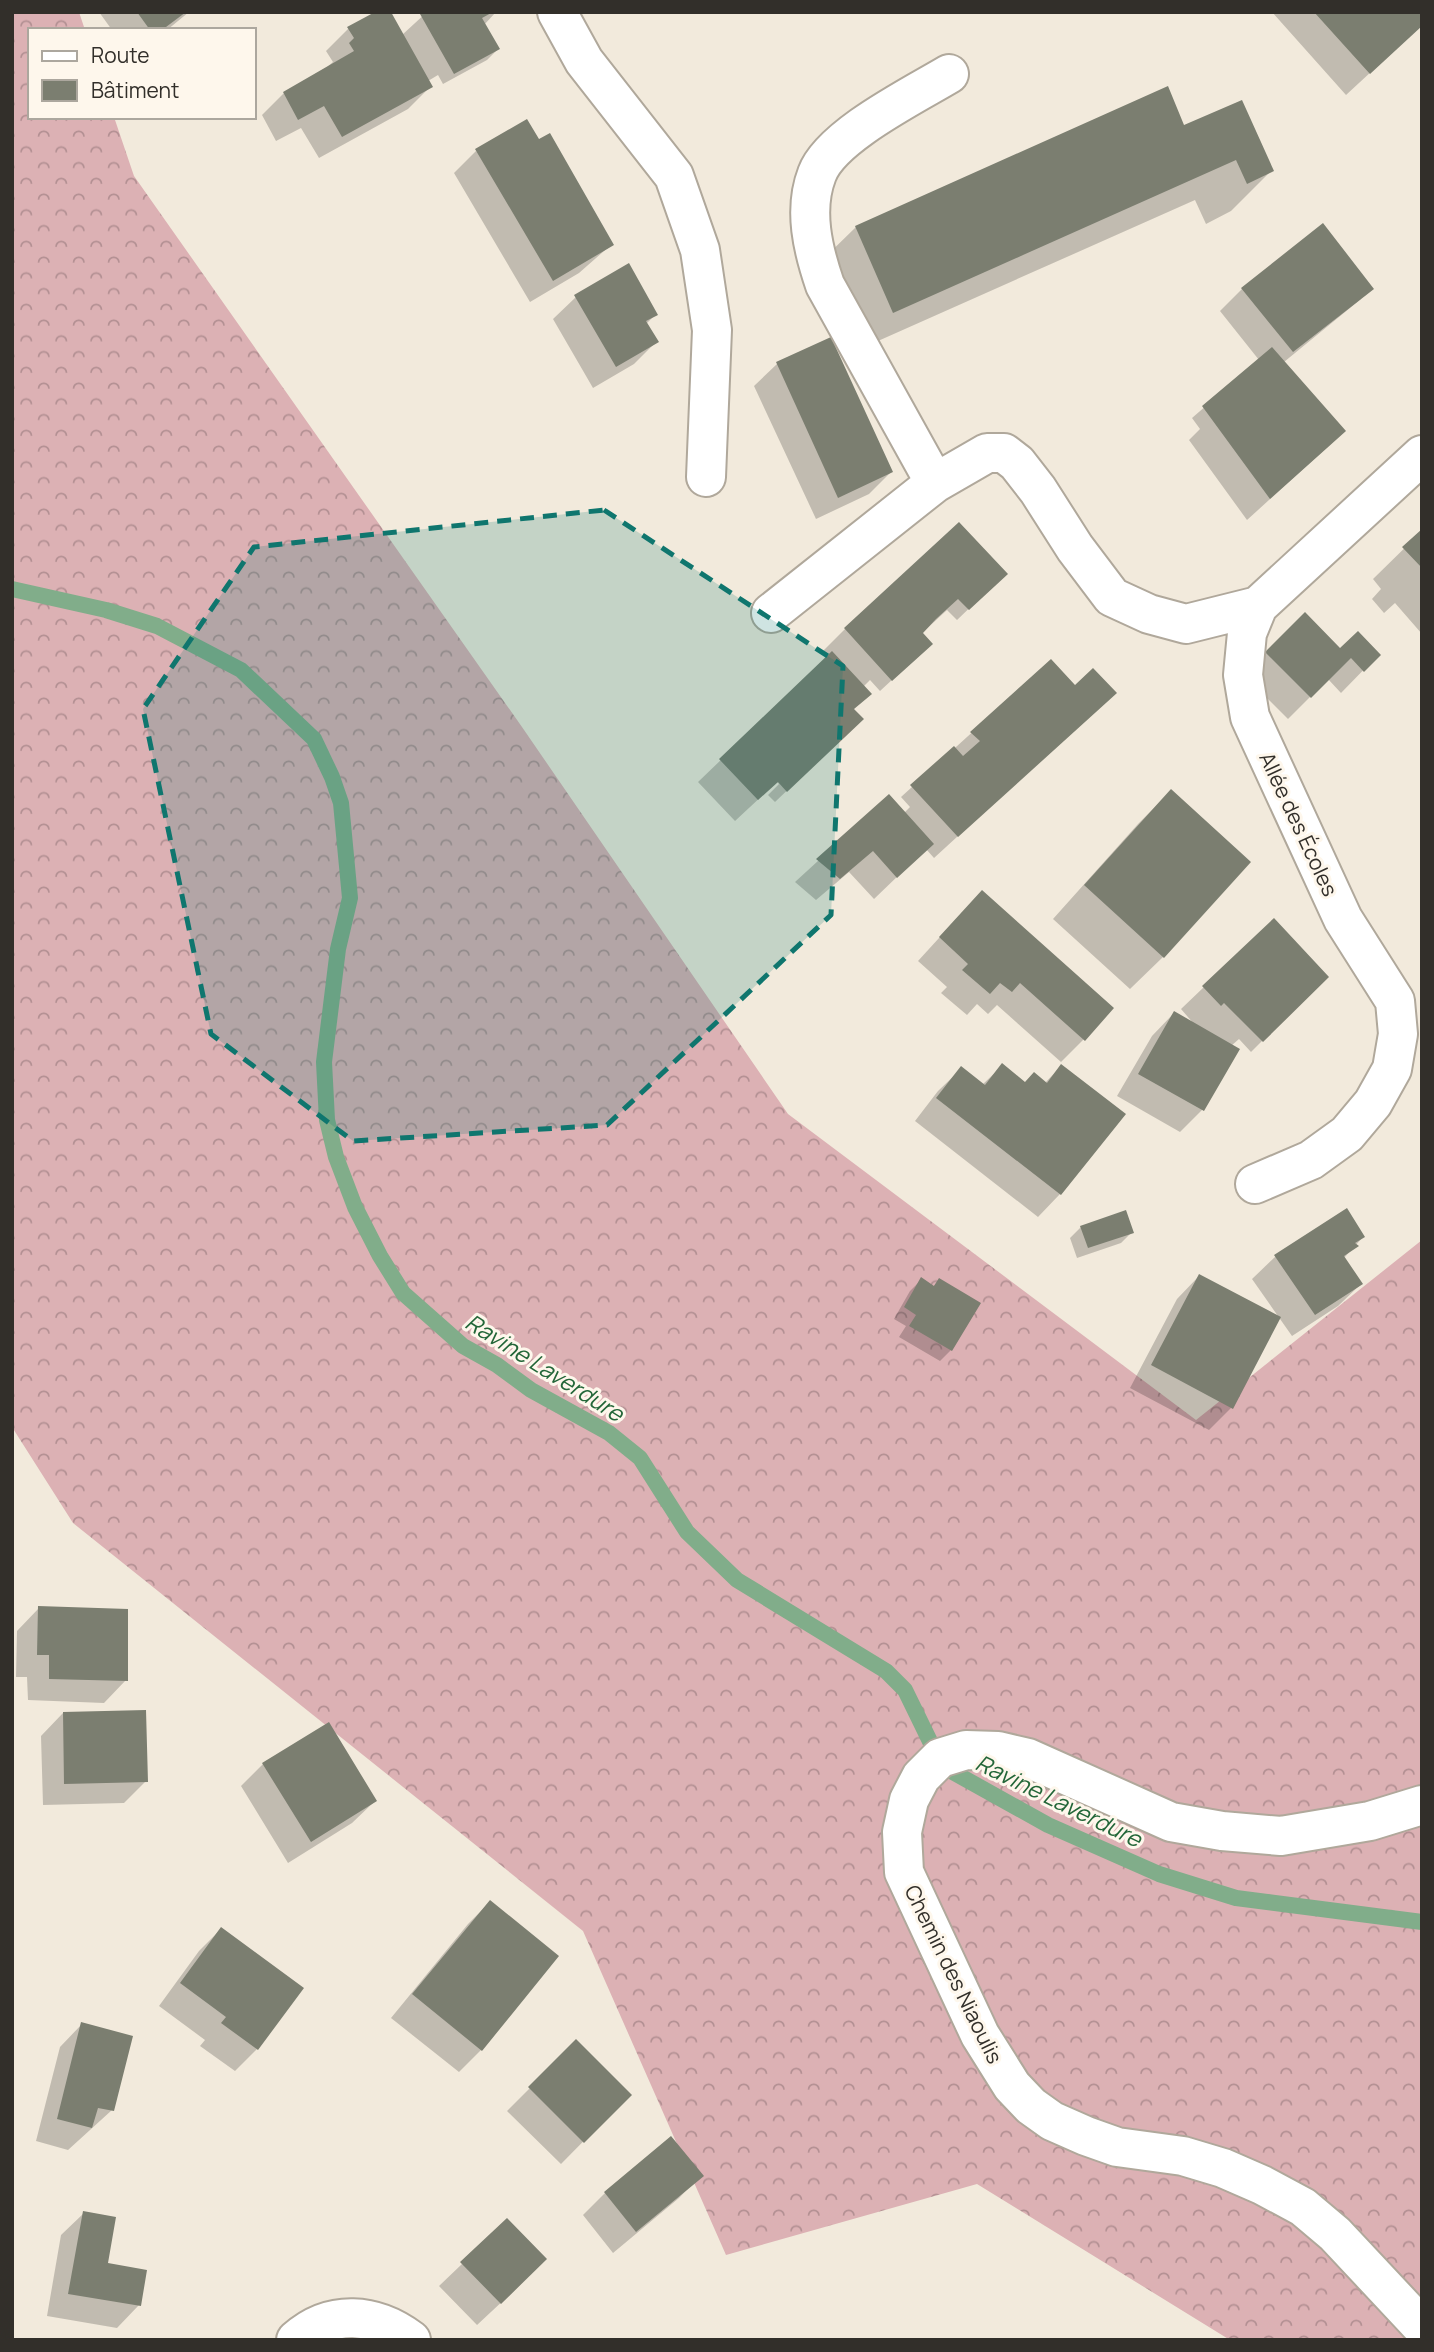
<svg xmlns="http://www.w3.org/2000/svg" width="1434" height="2352" font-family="Manrope,sans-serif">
	<defs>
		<pattern id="forest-crowns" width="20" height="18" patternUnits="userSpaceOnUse" patternTransform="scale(1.75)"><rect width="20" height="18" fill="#dcb1b4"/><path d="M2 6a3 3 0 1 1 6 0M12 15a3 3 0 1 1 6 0" fill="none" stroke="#b39093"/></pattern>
	</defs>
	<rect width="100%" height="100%" fill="#f2eadc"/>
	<path fill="url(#forest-crowns)" d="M 12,12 L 79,12 L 85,30 L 30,30 L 30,117 L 114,117 L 134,176 L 522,727 L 788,1114 L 1196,1420 L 1422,1240 L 1422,2340 L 1230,2340 L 977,2184 L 726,2255 L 583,1931 L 73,1523 L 12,1427 Z"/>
	<path fill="#0003" d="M 99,12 L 189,12 L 167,30 L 112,30 Z
		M 427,12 L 496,12 L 484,25 L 498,49 L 487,60 L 443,84 L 438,75 L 428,81 L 431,86 L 408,109 L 319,158 L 301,128 L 276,141 L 262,115 L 284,93 L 327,67 L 333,62 L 326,51 L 348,29 L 402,35 Z
		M 1272,12 L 1422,12 L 1412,34 L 1346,95 Z
		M 1183,127 L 1272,170 L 1231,211 L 1206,224 L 1195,200 L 851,353 L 814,268 L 856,227 Z
		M 476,151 L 612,244 L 579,273 L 530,302 L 454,173 Z
		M 1242,289 L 1361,299 L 1284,362 L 1333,442 L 1247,520 L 1189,440 L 1200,429 L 1192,418 L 1259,360 L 1220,311 Z
		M 576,297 L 656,314 L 646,324 L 657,341 L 634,364 L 593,388 L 553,319 Z
		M 830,339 L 891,472 L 869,494 L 816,519 L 754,386 L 777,364 Z
		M 1422,531 L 1422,634 L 1395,603 L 1384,613 L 1372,599 L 1381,589 L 1373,579 Z
		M 1005,574 L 957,620 L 947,610 L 921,634 L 920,654 L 880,691 L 870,680 L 863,687 L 853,710 L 862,719 L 775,802 L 768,795 L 779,784 L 777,782 L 735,821 L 698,782 L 828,657 L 823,651 L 845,629 Z
		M 1305,615 L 1340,651 L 1378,655 L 1341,693 L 1328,679 L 1288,719 L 1244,675 Z
		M 1075,688 L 1114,693 L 934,858 L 926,849 L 874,899 L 849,872 L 816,900 L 795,882 L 889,796 L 904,813 L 910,807 L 901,797 L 1011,697 Z
		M 1171,791 L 1248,862 L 1163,957 L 1130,989 L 1053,919 L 1138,824 Z
		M 960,915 L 1084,1039 L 1061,1062 L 997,1005 L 988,1014 L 977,1004 L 967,1015 L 941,993 L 947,987 L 918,961 Z
		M 1326,977 L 1251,1052 L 1239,1039 L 1231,1046 L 1202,1110 L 1180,1132 L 1117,1096 L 1152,1036 L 1174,1013 L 1194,1024 L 1181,1009 L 1204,987 Z
		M 1002,1066 L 1024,1083 L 1045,1083 L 1061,1066 L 1123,1114 L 1060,1194 L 1038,1217 L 915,1121 L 938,1091 L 961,1069 L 982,1085 Z
		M 1346,1210 L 1363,1237 L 1344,1258 L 1361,1284 L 1338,1306 L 1292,1336 L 1252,1279 L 1275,1257 Z
		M 1081,1227 L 1132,1232 L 1121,1243 L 1077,1258 L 1070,1238 Z
		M 1199,1276 L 1231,1408 L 1209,1430 L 1130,1388 L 1177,1299 Z
		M 921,1280 L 933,1287 L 939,1280 L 951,1350 L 940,1361 L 899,1337 L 906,1326 L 894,1319 L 910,1291 Z
		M 39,1608 L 126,1680 L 104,1703 L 28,1700 L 27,1677 L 16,1677 L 17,1631 Z
		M 63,1713 L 146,1781 L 124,1803 L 43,1805 L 41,1736 Z
		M 263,1764 L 375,1801 L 352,1823 L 288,1863 L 241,1786 Z
		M 490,1902 L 481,2050 L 459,2072 L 391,2018 L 468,1924 Z
		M 221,1929 L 257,2049 L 235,2071 L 200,2046 L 205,2040 L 159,2006 L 199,1951 Z
		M 82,2024 L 112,2110 L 68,2150 L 36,2141 L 60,2047 Z
		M 576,2042 L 629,2095 L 561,2164 L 507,2111 Z
		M 701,2175 L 679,2198 L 613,2253 L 583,2215 L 605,2193 Z
		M 84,2213 L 106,2265 L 139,2305 L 117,2328 L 47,2316 L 61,2235 Z
		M 462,2264 L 523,2282 L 477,2325 L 439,2286 Z"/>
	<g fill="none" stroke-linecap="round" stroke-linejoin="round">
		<path stroke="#81ad8a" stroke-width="16" d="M 12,589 L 106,610 L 157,626 L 241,670 L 314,739 L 332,777 L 341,803 L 350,898 L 338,949 L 324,1062 L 327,1120 L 336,1157 L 355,1207 L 380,1256 L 403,1293 L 463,1346 L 497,1365 L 531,1390 L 609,1433 L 640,1458 L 687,1532 L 737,1580 L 886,1671 L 905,1690 L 942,1766 L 1048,1825 L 1159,1874 L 1236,1898 L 1422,1922"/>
	</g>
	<path fill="#7b7e70" d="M 137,12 L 186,12 L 162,30 L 150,30 Z
		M 375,12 L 391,12 L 433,87 L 342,137 L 324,106 L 298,120 L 283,92 L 354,51 L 349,43 L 354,38 L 347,27 Z
		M 424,12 L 493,12 L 482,18 L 500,49 L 454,74 L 420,14 Z
		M 1314,12 L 1422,12 L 1422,26 L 1370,74 Z
		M 1168,86 L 1184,125 L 1242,100 L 1274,171 L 1247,184 L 1236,160 L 893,313 L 855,226 Z
		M 527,119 L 539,139 L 550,133 L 614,245 L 553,281 L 475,149 Z
		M 1323,223 L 1374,289 L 1293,352 L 1241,288 Z
		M 629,263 L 658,315 L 646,321 L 659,342 L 616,367 L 574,295 Z
		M 831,337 L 893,472 L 838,498 L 776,362 Z
		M 1272,347 L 1346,431 L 1270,499 L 1202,406 Z
		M 959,522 L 1008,574 L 969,610 L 958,599 L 936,619 L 923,633 L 933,644 L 892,681 L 844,628 Z
		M 1422,529 L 1422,568 L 1402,547 Z
		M 1305,612 L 1340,648 L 1358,631 L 1381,655 L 1364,672 L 1351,658 L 1311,698 L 1265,652 Z
		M 832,651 L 872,694 L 854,709 L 864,719 L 787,792 L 778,782 L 758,800 L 719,759 Z
		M 1051,659 L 1075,685 L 1093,668 L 1117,693 L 958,837 L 910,785 L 954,746 L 963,756 L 980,741 L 970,732 Z
		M 1171,789 L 1251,862 L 1164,958 L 1084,885 Z
		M 889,794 L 934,844 L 897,878 L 873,851 L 840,879 L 816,859 Z
		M 982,890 L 1114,1008 L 1085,1041 L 1020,983 L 1012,992 L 1000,983 L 990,994 L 962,970 L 968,964 L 939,937 Z
		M 1274,918 L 1329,977 L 1263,1042 L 1224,1003 L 1221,1006 L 1202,986 Z
		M 1174,1011 L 1240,1049 L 1204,1111 L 1138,1074 Z
		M 1002,1063 L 1025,1082 L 1034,1072 L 1047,1083 L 1061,1064 L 1126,1114 L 1061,1195 L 936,1098 L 961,1066 L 985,1085 Z
		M 1347,1208 L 1365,1237 L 1355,1243 L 1359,1246 L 1344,1256 L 1363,1284 L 1315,1315 L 1274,1255 Z
		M 1126,1210 L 1134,1233 L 1088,1248 L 1080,1226 Z
		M 1199,1274 L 1281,1317 L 1233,1409 L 1151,1365 Z
		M 921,1277 L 934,1286 L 939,1278 L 981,1303 L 952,1351 L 909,1326 L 916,1315 L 904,1307 Z
		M 38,1606 L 128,1609 L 128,1681 L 49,1679 L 49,1655 L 37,1655 Z
		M 146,1710 L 148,1782 L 64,1784 L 63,1712 Z
		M 329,1722 L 377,1801 L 311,1842 L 262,1763 Z
		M 490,1900 L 559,1956 L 482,2051 L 412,1994 Z
		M 221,1927 L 304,1988 L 258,2050 L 221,2023 L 226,2017 L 180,1983 Z
		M 81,2022 L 133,2036 L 114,2111 L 98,2108 L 92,2128 L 57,2119 Z
		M 576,2039 L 632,2095 L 584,2143 L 528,2087 Z
		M 671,2136 L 704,2176 L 636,2232 L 604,2192 Z
		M 83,2211 L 116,2217 L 108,2263 L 147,2270 L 141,2306 L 68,2294 Z
		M 507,2218 L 547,2259 L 501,2304 L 460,2262 Z"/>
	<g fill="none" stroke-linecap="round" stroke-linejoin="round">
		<defs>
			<path id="minor" d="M 557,12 L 584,61 L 674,176 L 700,250 L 712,330 L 706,477
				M 935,483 L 825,285 C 813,250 803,210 817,174 C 831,136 914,95 949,74
				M 771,613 L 935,483 L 987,453 L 1004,453 L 1017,463 L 1038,490 L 1075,548 L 1112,597 L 1149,614 L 1186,624 L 1258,606
				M 1255,1184 L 1311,1160 L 1347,1134 L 1373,1103 L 1392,1069 L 1398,1034 L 1395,1001 L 1343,919 L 1250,717 L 1243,675 L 1247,633 L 1258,606 L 1422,455
				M 1422,1805 L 1370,1821 L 1281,1836 L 1222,1831 L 1171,1822 L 1028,1758 L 998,1751 L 966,1750 L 940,1758 L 921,1777 L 909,1800 L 902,1832 L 904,1872 L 980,2035 L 1012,2086 L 1031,2106 L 1052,2121 L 1086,2136 L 1117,2147 L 1183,2156 L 1223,2168 L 1262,2185 L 1303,2207 L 1335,2234 L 1422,2327
				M 296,2340 C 331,2309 375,2313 411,2340"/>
		</defs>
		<use href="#minor" stroke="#b0a89b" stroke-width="42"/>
		<use href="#minor" stroke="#fff" stroke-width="38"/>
	</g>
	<path fill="#0f766e" fill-opacity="0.2" stroke="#0f766e" stroke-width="5" stroke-dasharray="14 9" stroke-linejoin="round" d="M 604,510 L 843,666 L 831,915 L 607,1125 L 353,1141 L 211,1034 L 143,709 L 254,547 Z"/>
	<g text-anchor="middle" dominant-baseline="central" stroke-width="6" stroke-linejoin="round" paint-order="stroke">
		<g font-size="21" fill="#322f2a" stroke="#fef7ec">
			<text transform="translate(1299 824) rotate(65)">Allée des Écoles</text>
			<text transform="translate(954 1974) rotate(64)">Chemin des Niaoulis</text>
		</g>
		<g font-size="23" font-style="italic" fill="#236638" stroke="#fef7ec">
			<text transform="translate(545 1367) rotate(32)">Ravine Laverdure</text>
			<text transform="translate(1059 1800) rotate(26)">Ravine Laverdure</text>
		</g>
	</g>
	<rect width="1434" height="2352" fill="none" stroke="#322f2a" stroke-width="28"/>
	<rect x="28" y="28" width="228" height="91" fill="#fef7ec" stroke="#aca79e" stroke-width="2"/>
	<rect x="42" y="51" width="35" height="10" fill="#ffffff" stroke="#aca79e" stroke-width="2"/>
	<text x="91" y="63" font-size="21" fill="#322f2a">Route</text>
	<rect x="42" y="80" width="35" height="21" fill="#7b7e70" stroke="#aca79e" stroke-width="2"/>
	<text x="91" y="98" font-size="21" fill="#322f2a">Bâtiment</text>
</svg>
